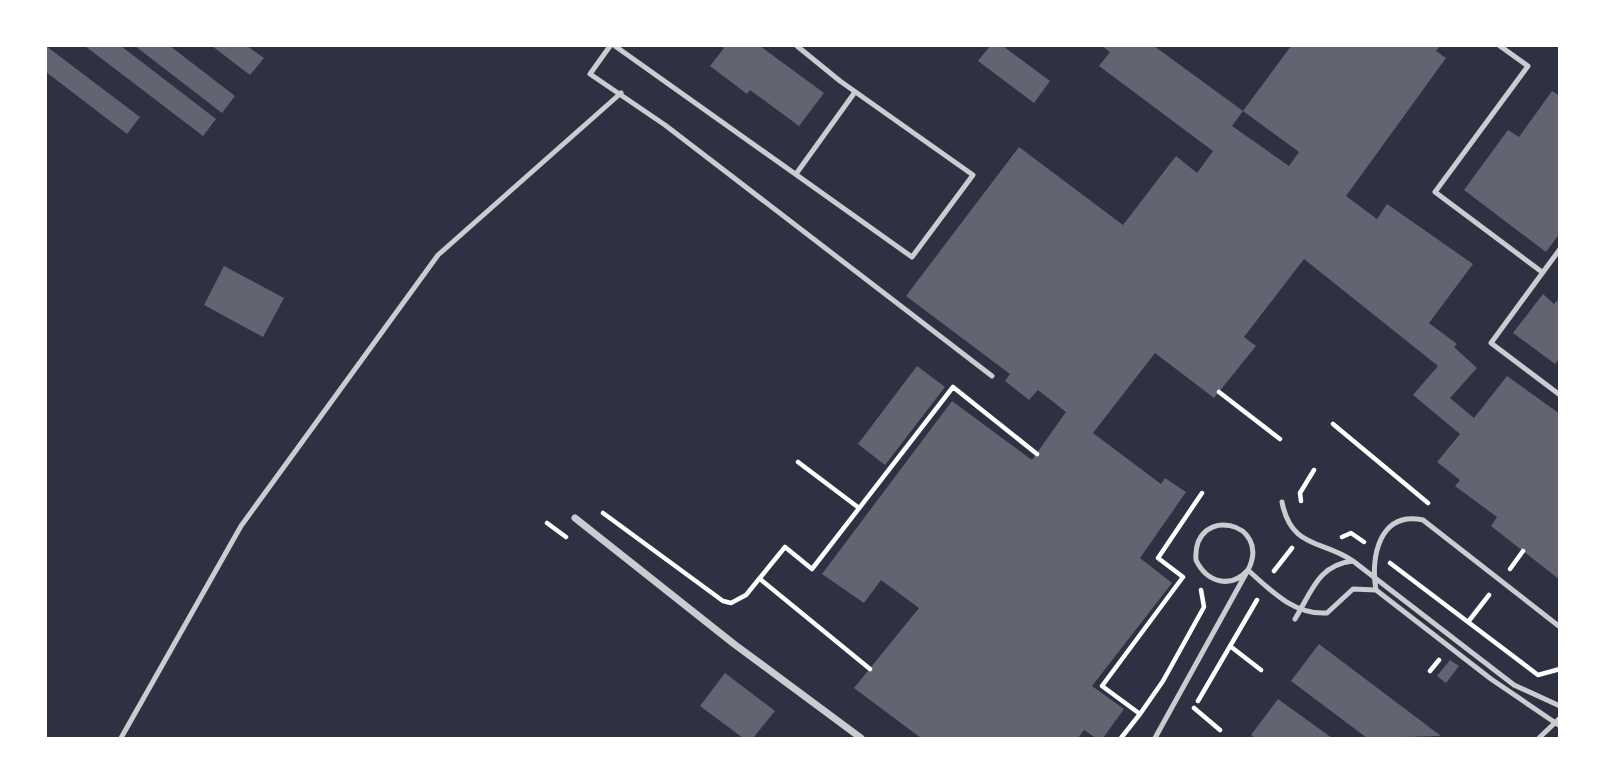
<svg xmlns="http://www.w3.org/2000/svg" width="1605" height="784" font-family="'Open Sans',sans-serif">
	<rect width="100%" height="100%" fill="#2d3142"/>
	<path fill="#626471" d="M 46,46 L 140,117 L 127,134 L 46,72 Z
		M 85,46 L 121,46 L 216,119 L 203,136 Z
		M 135,46 L 170,46 L 235,96 L 222,113 Z
		M 212,46 L 247,46 L 264,58 L 250,75 Z
		M 721,46 L 760,46 L 824,93 L 799,126 L 750,90 L 747,94 L 710,66 L 724,48 Z
		M 990,46 L 1003,46 L 1050,81 L 1034,103 L 978,61 Z
		M 1102,46 L 1154,46 L 1243,111 L 1232,126 L 1289,166 L 1299,152 L 1243,111 L 1291,46 L 1440,46 L 1436,51 L 1446,58 L 1346,196 L 1377,219 L 1387,204 L 1473,264 L 1429,323 L 1457,344 L 1454,347 L 1477,368 L 1450,398 L 1474,418 L 1507,376 L 1560,414 L 1560,580 L 1491,526 L 1497,517 L 1455,486 L 1460,480 L 1437,462 L 1460,434 L 1413,395 L 1438,366 L 1304,259 L 1244,337 L 1256,346 L 1214,398 L 1155,353 L 1093,433 L 1161,484 L 1165,478 L 1186,492 L 1140,558 L 1172,583 L 1092,686 L 1124,709 L 1103,738 L 1096,738 L 1084,730 L 1078,738 L 921,738 L 854,688 L 919,608 L 881,580 L 864,603 L 822,574 L 952,401 L 1032,460 L 1066,412 L 1038,390 L 1029,400 L 1005,381 L 1010,374 L 906,296 L 1019,147 L 1123,225 L 1176,156 L 1197,173 L 1213,151 L 1099,66 L 1110,52 Z
		M 1552,91 L 1560,96 L 1560,233 L 1546,252 L 1464,190 L 1508,130 L 1519,137 Z
		M 224,266 L 284,298 L 263,337 L 204,305 Z
		M 1543,294 L 1554,304 L 1560,297 L 1560,358 L 1555,364 L 1513,333 Z
		M 917,366 L 945,387 L 885,465 L 858,444 Z
		M 1319,644 L 1441,736 L 1367,738 L 1291,681 Z
		M 1450,660 L 1459,666 L 1446,683 L 1437,676 Z
		M 725,673 L 775,711 L 753,738 L 743,738 L 700,706 Z
		M 1278,699 L 1332,738 L 1255,738 L 1251,735 Z"/>
	<g fill="none" stroke-linecap="round" stroke-linejoin="round">
		<path stroke="#fff" stroke-width="4.5" d="M 1219,392 L 1280,439
			M 1333,424 L 1428,503
			M 798,462 L 859,508
			M 1301,501 L 1300,493 L 1314,470
			M 603,513 L 723,601 L 731,603 L 746,595 L 785,547 L 812,569 L 953,387 L 1037,454
			M 547,523 L 566,537
			M 1342,537 L 1351,533 L 1364,542
			M 1390,563 L 1538,675 L 1560,669
			M 1510,569 L 1523,551
			M 1274,571 L 1292,548
			M 760,579 L 870,669
			M 1468,622 L 1489,595
			M 1230,646 L 1261,670
			M 1430,671 L 1439,660
			M 1198,701 L 1257,600
			M 1194,708 L 1220,730
			M 1140,714 L 1163,681 L 1204,607 L 1201,590
			M 1121,738 L 1140,714 L 1102,686 L 1183,577 L 1158,558 L 1202,493"/>
		<path stroke="#caccd0" stroke-width="5" d="M 610,46 L 590,74 L 665,125 L 992,376
			M 615,46 L 912,257 L 973,175 L 840,81 L 797,46
			M 1500,46 L 1528,66 L 1435,192 L 1542,272
			M 796,174 L 855,92
			M 1560,249 L 1491,343 L 1560,395
			M 1282,502 C 1291,549 1323,540 1353,561 L 1514,685 L 1560,706
			M 1248,570 C 1271,591 1294,615 1327,613 L 1353,589 L 1376,590 L 1491,679 L 1560,726
			M 1376,590 C 1370,556 1380,511 1423,520 L 1560,627
			M 1295,619 C 1312,591 1318,565 1353,561
			M 121,738 L 241,526 L 438,255 L 621,93
			M 1155,738 L 1248,570 C 1273,521 1192,504 1196,560 C 1207,583 1231,589 1248,570
			M 1539,738 L 1560,718"/>
		<path stroke="#caccd0" stroke-width="7" d="M 575,518 L 734,644 L 861,738"/>
	</g>
	<rect width="1605" height="784" fill="none" stroke="#ffffff" stroke-width="94"/>
</svg>
